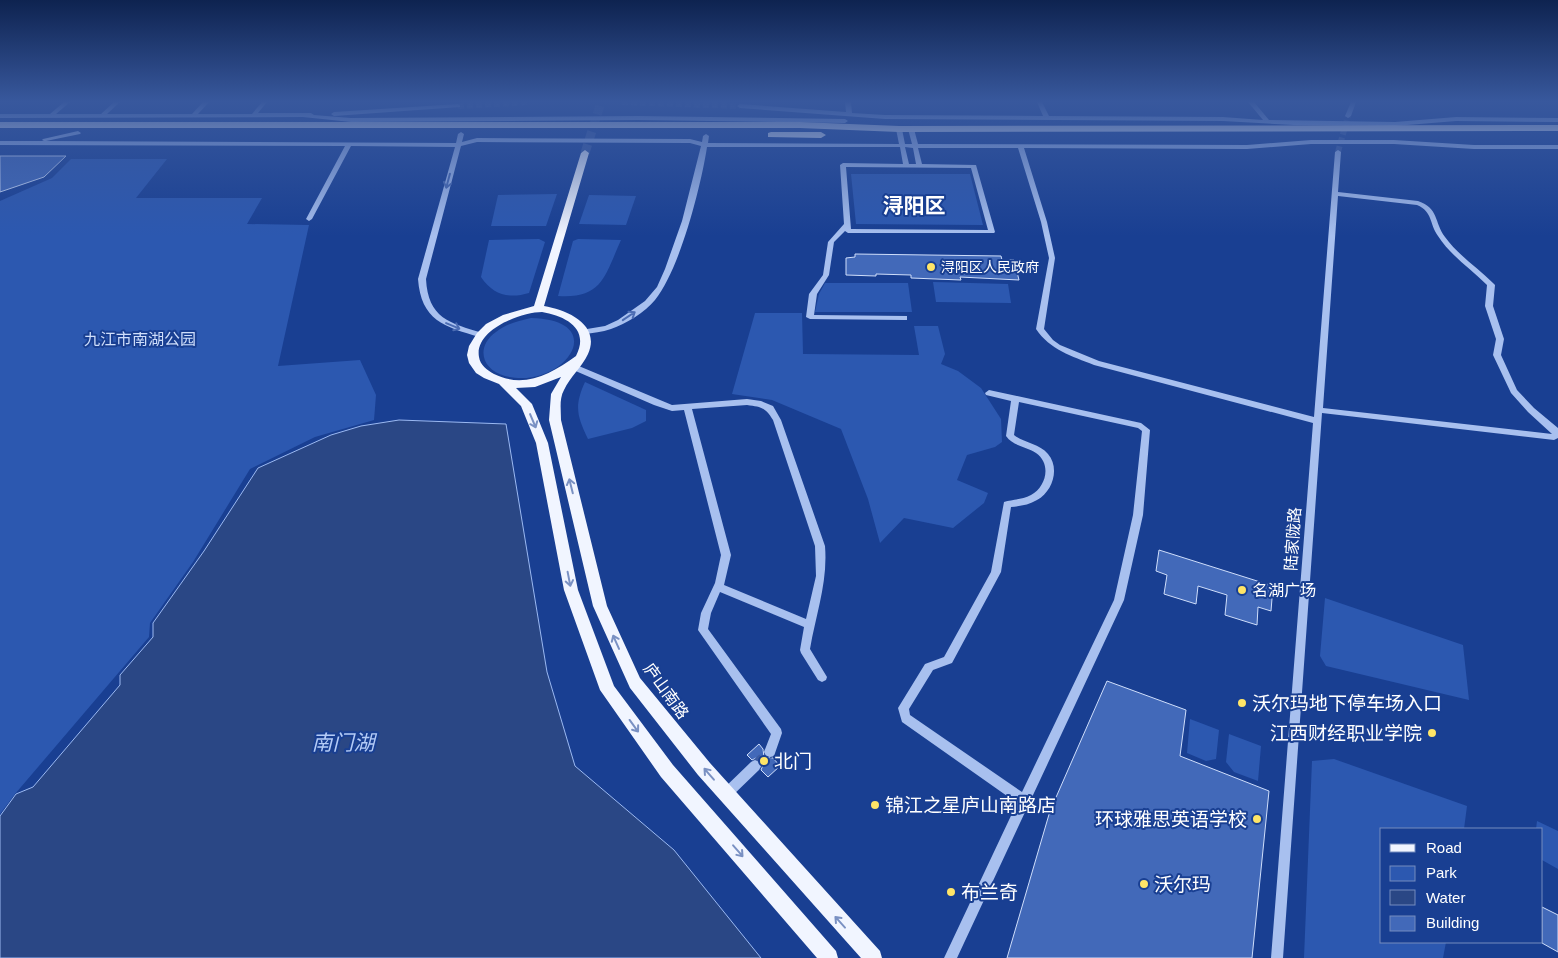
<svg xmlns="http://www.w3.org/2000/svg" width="1558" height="958" font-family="Helvetica,'Noto Sans SC',sans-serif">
	<rect width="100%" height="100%" fill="#193f92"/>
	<path fill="#2c58b0" d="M 71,159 L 167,159 L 136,198 L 262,198 L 247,224 L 309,225 L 278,366 L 360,360 L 376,395 L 374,420 L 315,437 L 250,469 L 193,562 L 150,623 L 149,637 L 15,794 L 0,814 L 0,201 L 52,178 Z
		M 851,174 L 970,174 L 983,225 L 856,224 Z
		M 557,194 L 546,226 L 491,226 L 498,195 Z
		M 589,195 L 590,195 L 636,196 L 626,225 L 579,224 Z
		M 539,239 L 545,242 L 529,293 C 509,299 493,295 481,277 L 489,240 Z
		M 578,239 L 621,240 C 605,275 603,299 558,296 L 573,241 Z
		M 933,282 L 1008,284 L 1011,303 L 936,302 Z
		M 825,283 L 908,283 L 912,312 L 815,312 L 819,294 Z
		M 755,313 L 802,313 L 803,354 L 919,355 L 914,326 L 938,326 L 945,354 L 941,364 L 958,371 L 981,388 L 1001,419 L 1002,442 L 995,447 L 967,455 L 957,480 L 988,493 L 984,503 L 953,528 L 904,518 L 880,543 L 868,499 L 841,429 L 772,400 L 732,394 Z
		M 531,318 C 613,320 563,391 505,376 C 482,370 475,347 496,332 C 506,324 518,321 531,318 Z
		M 585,382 L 646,410 L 646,421 L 632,428 L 588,439 C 577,416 574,406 585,382 Z
		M 1325,598 L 1463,645 L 1469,700 L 1326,666 L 1320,656 Z
		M 1190,719 L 1219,730 L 1216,759 L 1206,761 L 1187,753 Z
		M 1229,734 L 1261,746 L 1258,781 L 1234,772 L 1226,762 Z
		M 1334,759 L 1467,806 L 1464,829 L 1382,829 L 1382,942 L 1446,942 L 1443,958 L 1304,958 L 1312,761 Z
		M 1537,821 L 1558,831 L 1558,869 L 1542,860 L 1542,829 L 1536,829 Z"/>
	<path fill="#2a4785" stroke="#9bb9f2" d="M 399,420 L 506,424 L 547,672 L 575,766 L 674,850 L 761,958 L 0,958 L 0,816 L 16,794 L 33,787 L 120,685 L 120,675 L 153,637 L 153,623 L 204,551 L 258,468 L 331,435 L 361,426 Z"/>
	<path fill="#4269b9" stroke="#cfdefb" d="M 0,156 L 66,156 L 44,177 L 0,192 Z
		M 855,254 L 1001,256 L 1002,260 L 1014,260 L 1019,280 L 960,277 L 961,280 L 911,278 L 911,275 L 876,274 L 876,276 L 846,275 L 846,258 L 855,257 Z
		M 1159,550 L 1273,586 L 1271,611 L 1258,607 L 1257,625 L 1225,615 L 1227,595 L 1198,586 L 1196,604 L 1164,594 L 1167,575 L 1156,571 Z
		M 1107,681 L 1186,710 L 1180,756 L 1269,791 L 1252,958 L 1007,958 L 1050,811 Z
		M 759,744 L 763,749 L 764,757 L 773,758 L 780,766 L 768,777 L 761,770 L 763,765 L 761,761 L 756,758 L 752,760 L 747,755 Z
		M 1542,907 L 1558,915 L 1558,952 L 1542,943 Z"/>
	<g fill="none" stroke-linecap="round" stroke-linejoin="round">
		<path stroke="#3c5ca2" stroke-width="6" stroke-dasharray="6 3" stroke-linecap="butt" d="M 622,102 L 740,106
			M 458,106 L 529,102
			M 1338,152 L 1348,116"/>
		<path stroke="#3c5ca2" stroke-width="11" stroke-dasharray="11 5.5" stroke-linecap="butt" d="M 755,766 L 770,752"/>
		<path stroke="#3c5ca2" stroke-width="9" stroke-dasharray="9 4.5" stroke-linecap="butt" d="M 585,153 L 601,102"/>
		<path fill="#a8c0ef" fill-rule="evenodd" d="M 64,102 L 70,102 L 56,114 L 101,114 L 114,102 L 120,102 L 107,114 L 192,114 L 203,102 L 209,102 L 198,114 L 252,114 L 262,102 L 267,102 L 258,113 L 311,113 L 314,115 L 351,118 L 638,116 L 845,119 L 848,121 L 845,123 L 638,120 L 351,122 L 303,117 L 0,118 L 0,114 L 50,114 Z
			M 845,102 L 851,102 L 852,113 L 885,115 L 1043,116 L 1037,102 L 1042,102 L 1049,116 L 1223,117 L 1263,120 L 1248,102 L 1254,102 L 1269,120 L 1395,122 L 1456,117 L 1558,118 L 1558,122 L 1456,121 L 1395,126 L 1294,125 L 1223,121 L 885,119 L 740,108 L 737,106 L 740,104 L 846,112 Z
			M 1351,102 L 1356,102 L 1351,116 L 1348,118 L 1345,116 Z
			M 458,104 L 460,105 L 460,107 L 334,116 L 331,114 L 334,112 Z
			M 899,127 L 902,129 L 905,144 L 912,144 L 908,129 L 911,127 L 914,129 L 918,144 L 1247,145 L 1311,140 L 1394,140 L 1474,145 L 1558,145 L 1558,149 L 1474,149 L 1394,144 L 1311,144 L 1247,149 L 1024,148 L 1047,222 L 1055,258 L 1044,329 L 1053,340 L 1060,345 L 1099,361 L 1314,417 L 1335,152 L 1338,150 L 1341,152 L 1338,192 L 1418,201 C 1439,208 1434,222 1445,237 C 1458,255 1478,268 1493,283 L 1495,285 L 1493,306 L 1504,339 L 1501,355 L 1517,390 L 1534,408 L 1558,428 L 1558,438 L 1554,440 L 1322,413 L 1283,958 L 1271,958 L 1313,423 L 1094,365 C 1072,356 1050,350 1036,329 L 1049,258 L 1041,222 L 1018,148 L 918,148 L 922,164 L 976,165 L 995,232 L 994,233 L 848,233 L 845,231 L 834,242 L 829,275 L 817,294 L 814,315 L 907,316 L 907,320 L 904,320 L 810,319 L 806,317 L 809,294 L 823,275 L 828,242 L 844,224 L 840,165 L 843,163 L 903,164 L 900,147 L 707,147 C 701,186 680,269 655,300 C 645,312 626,324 611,329 C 602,332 593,333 584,334 L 581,334 L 580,332 L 581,330 L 605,326 L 618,320 L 645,301 L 657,287 L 665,269 L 682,221 L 701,146 L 690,143 L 477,142 L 461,146 L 426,279 C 428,318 449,323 483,333 L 484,335 L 480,337 C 444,327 421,320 418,279 L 455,147 L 351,146 L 312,219 L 309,221 L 306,219 L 345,146 L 0,145 L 0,141 L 44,141 L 42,140 L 43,139 L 78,131 L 81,133 L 80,134 L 46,141 L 456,143 L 458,134 L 461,132 L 464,134 L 462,142 L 477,138 L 690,139 L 702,142 L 703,136 L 706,134 L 709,136 L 708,143 L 899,144 L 896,129 ZM 905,147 L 913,148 L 916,164 L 909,164 ZM 846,167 L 971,168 L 988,230 L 851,229 ZM 1338,196 L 1417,205 C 1433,212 1429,223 1438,236 C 1450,255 1471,269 1487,285 L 1485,306 L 1496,339 L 1493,355 L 1511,393 L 1528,412 L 1552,434 L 1323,408 Z
			M 574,364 L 672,405 L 747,399 L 761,401 L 773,406 L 781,420 L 825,546 C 828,582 816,614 810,649 L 827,677 L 826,680 L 822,682 L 818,680 L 801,653 L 800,650 L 804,627 L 720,592 L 711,613 L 708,629 L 781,729 L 782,733 L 774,756 L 770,757 L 766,756 L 764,752 L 771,734 L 698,630 L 701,613 L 715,583 L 721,555 L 684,410 L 672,411 L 654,405 L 571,369 L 570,367 L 571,365 ZM 747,405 C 761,407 765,407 773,420 L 815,546 L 816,576 L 806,619 L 724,585 L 731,555 L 692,409 Z
			M 989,390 L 1141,423 L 1150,430 L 1143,515 L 1124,600 L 957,958 L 944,958 L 1017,803 L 902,722 L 898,708 L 925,664 L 944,657 L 991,572 L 1004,502 C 1013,499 1022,500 1031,495 C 1046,487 1052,464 1036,453 C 1026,446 1014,447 1006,436 L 1011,401 L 986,395 L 985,393 ZM 1019,402 L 1138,428 L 1142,431 L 1133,515 L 1114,600 L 1022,792 L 910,715 L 909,709 L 933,670 L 952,663 L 1001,572 L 1011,507 C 1020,506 1029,505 1037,500 C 1053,491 1060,468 1048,454 C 1039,443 1024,443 1014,435 Z
			M 755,760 L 759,762 L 761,766 L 759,770 L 730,798 L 726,800 L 722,798 L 720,794 L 722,790 L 751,762 Z"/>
		<path fill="#f1f5ff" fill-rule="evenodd" d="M 585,150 L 589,153 L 544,306 C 568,310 601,325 588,354 C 582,367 570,377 564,390 C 559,399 561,410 561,420 L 607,606 L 640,678 L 710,763 L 880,951 L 882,958 L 861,958 L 698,775 L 630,688 L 593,606 L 549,420 L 551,394 L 561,377 L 535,387 L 516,388 L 532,404 L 548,443 L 578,590 L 614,686 L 673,765 L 836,951 L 838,958 L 817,958 L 661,777 L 600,690 L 564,590 L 536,443 L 521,406 L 499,384 L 484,378 L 476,373 L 469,363 L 467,355 L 469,346 L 477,333 L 486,324 L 503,315 L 534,306 L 581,153 ZM 542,312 C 566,316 590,329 576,356 C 551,374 524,389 494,374 C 487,370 480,365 479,357 C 474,330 521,312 542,312 Z"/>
		<path fill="#fff" fill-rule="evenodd" d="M 0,122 L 800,122 L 899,126 L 1558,125 L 1558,131 L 899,132 L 800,128 L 0,128 Z
			M 771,132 L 821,132 L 826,135 L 821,138 L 768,137 L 768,133 Z"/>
	</g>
	<defs><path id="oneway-shaft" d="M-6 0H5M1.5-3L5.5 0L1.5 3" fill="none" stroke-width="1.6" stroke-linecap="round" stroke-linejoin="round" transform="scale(1.25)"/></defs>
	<g stroke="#4b6cb3">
		<use href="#oneway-shaft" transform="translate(448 181) rotate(105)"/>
		<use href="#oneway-shaft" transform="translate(629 316) rotate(-34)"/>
		<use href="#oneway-shaft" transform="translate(453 326) rotate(23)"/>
	</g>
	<g stroke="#7a91c3">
		<use href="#oneway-shaft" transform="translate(533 421) rotate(67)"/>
		<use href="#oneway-shaft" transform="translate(571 486) rotate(-104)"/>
		<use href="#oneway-shaft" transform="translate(569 579) rotate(79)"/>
		<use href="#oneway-shaft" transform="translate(616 642) rotate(-114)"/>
		<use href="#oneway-shaft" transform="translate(634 726) rotate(54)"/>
		<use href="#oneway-shaft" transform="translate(709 774) rotate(-131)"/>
		<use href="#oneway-shaft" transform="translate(738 851) rotate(49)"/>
		<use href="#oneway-shaft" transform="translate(840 922) rotate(-132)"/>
	</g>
	<linearGradient id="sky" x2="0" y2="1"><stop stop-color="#0e2350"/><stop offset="0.43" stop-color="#38589d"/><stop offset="1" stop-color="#38589d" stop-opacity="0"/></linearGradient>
	<rect width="1558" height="236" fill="url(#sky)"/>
	<g fill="#ffe567" stroke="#193f92" stroke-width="2">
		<circle cx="931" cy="267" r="5"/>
		<circle cx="1242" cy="590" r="5"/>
		<circle cx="1242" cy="703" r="5"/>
		<circle cx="1432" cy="733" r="5"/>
		<circle cx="764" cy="761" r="5"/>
		<circle cx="875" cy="805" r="5"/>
		<circle cx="1257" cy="819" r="5"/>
		<circle cx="1144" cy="884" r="5"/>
		<circle cx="951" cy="892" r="5"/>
	</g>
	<g text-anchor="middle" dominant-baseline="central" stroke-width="4" stroke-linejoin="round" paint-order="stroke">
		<g font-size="14" fill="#fff" stroke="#193f92" text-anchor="start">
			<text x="941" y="267">浔阳区人民政府</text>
		</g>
		<g font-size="16" fill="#cfdefb" stroke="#193f92">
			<text x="140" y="339">九江市南湖公园</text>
		</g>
		<g font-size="16" fill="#fff" stroke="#193f92">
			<text transform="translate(1293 539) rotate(-86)">陆家陇路</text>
			<text transform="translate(666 691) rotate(54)">庐山南路</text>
		</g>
		<g font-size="16" fill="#fff" stroke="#193f92" text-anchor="start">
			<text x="1252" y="590">名湖广场</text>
		</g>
		<g font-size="19" fill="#fff" stroke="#193f92" text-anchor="start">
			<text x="1252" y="703">沃尔玛地下停车场入口</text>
			<text x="1422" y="733" text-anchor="end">江西财经职业学院</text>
			<text x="774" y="761">北门</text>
			<text x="885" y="805">锦江之星庐山南路店</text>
			<text x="1247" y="819" text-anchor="end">环球雅思英语学校</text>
			<text x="1154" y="884">沃尔玛</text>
			<text x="961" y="892">布兰奇</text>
		</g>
		<g font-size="21" font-weight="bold" fill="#fff" stroke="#193f92">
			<text x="914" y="205">浔阳区</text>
		</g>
		<g font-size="21" font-style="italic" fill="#b4cbf6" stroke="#193f92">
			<text x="343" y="742">南门湖</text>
		</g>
	</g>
	<rect x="1380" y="828" width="162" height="115" fill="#193f92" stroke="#758cbe"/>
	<rect x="1390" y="844" width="25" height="8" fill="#f1f5ff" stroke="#758cbe"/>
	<text x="1426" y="853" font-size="15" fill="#ffffff">Road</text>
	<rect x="1390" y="866" width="25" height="15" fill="#2c58b0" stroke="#758cbe"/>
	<text x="1426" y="878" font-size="15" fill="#ffffff">Park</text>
	<rect x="1390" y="890" width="25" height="15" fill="#2a4785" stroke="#758cbe"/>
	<text x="1426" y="903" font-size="15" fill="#ffffff">Water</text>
	<rect x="1390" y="916" width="25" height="15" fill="#4269b9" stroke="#758cbe"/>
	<text x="1426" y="928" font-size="15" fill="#ffffff">Building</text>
</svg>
